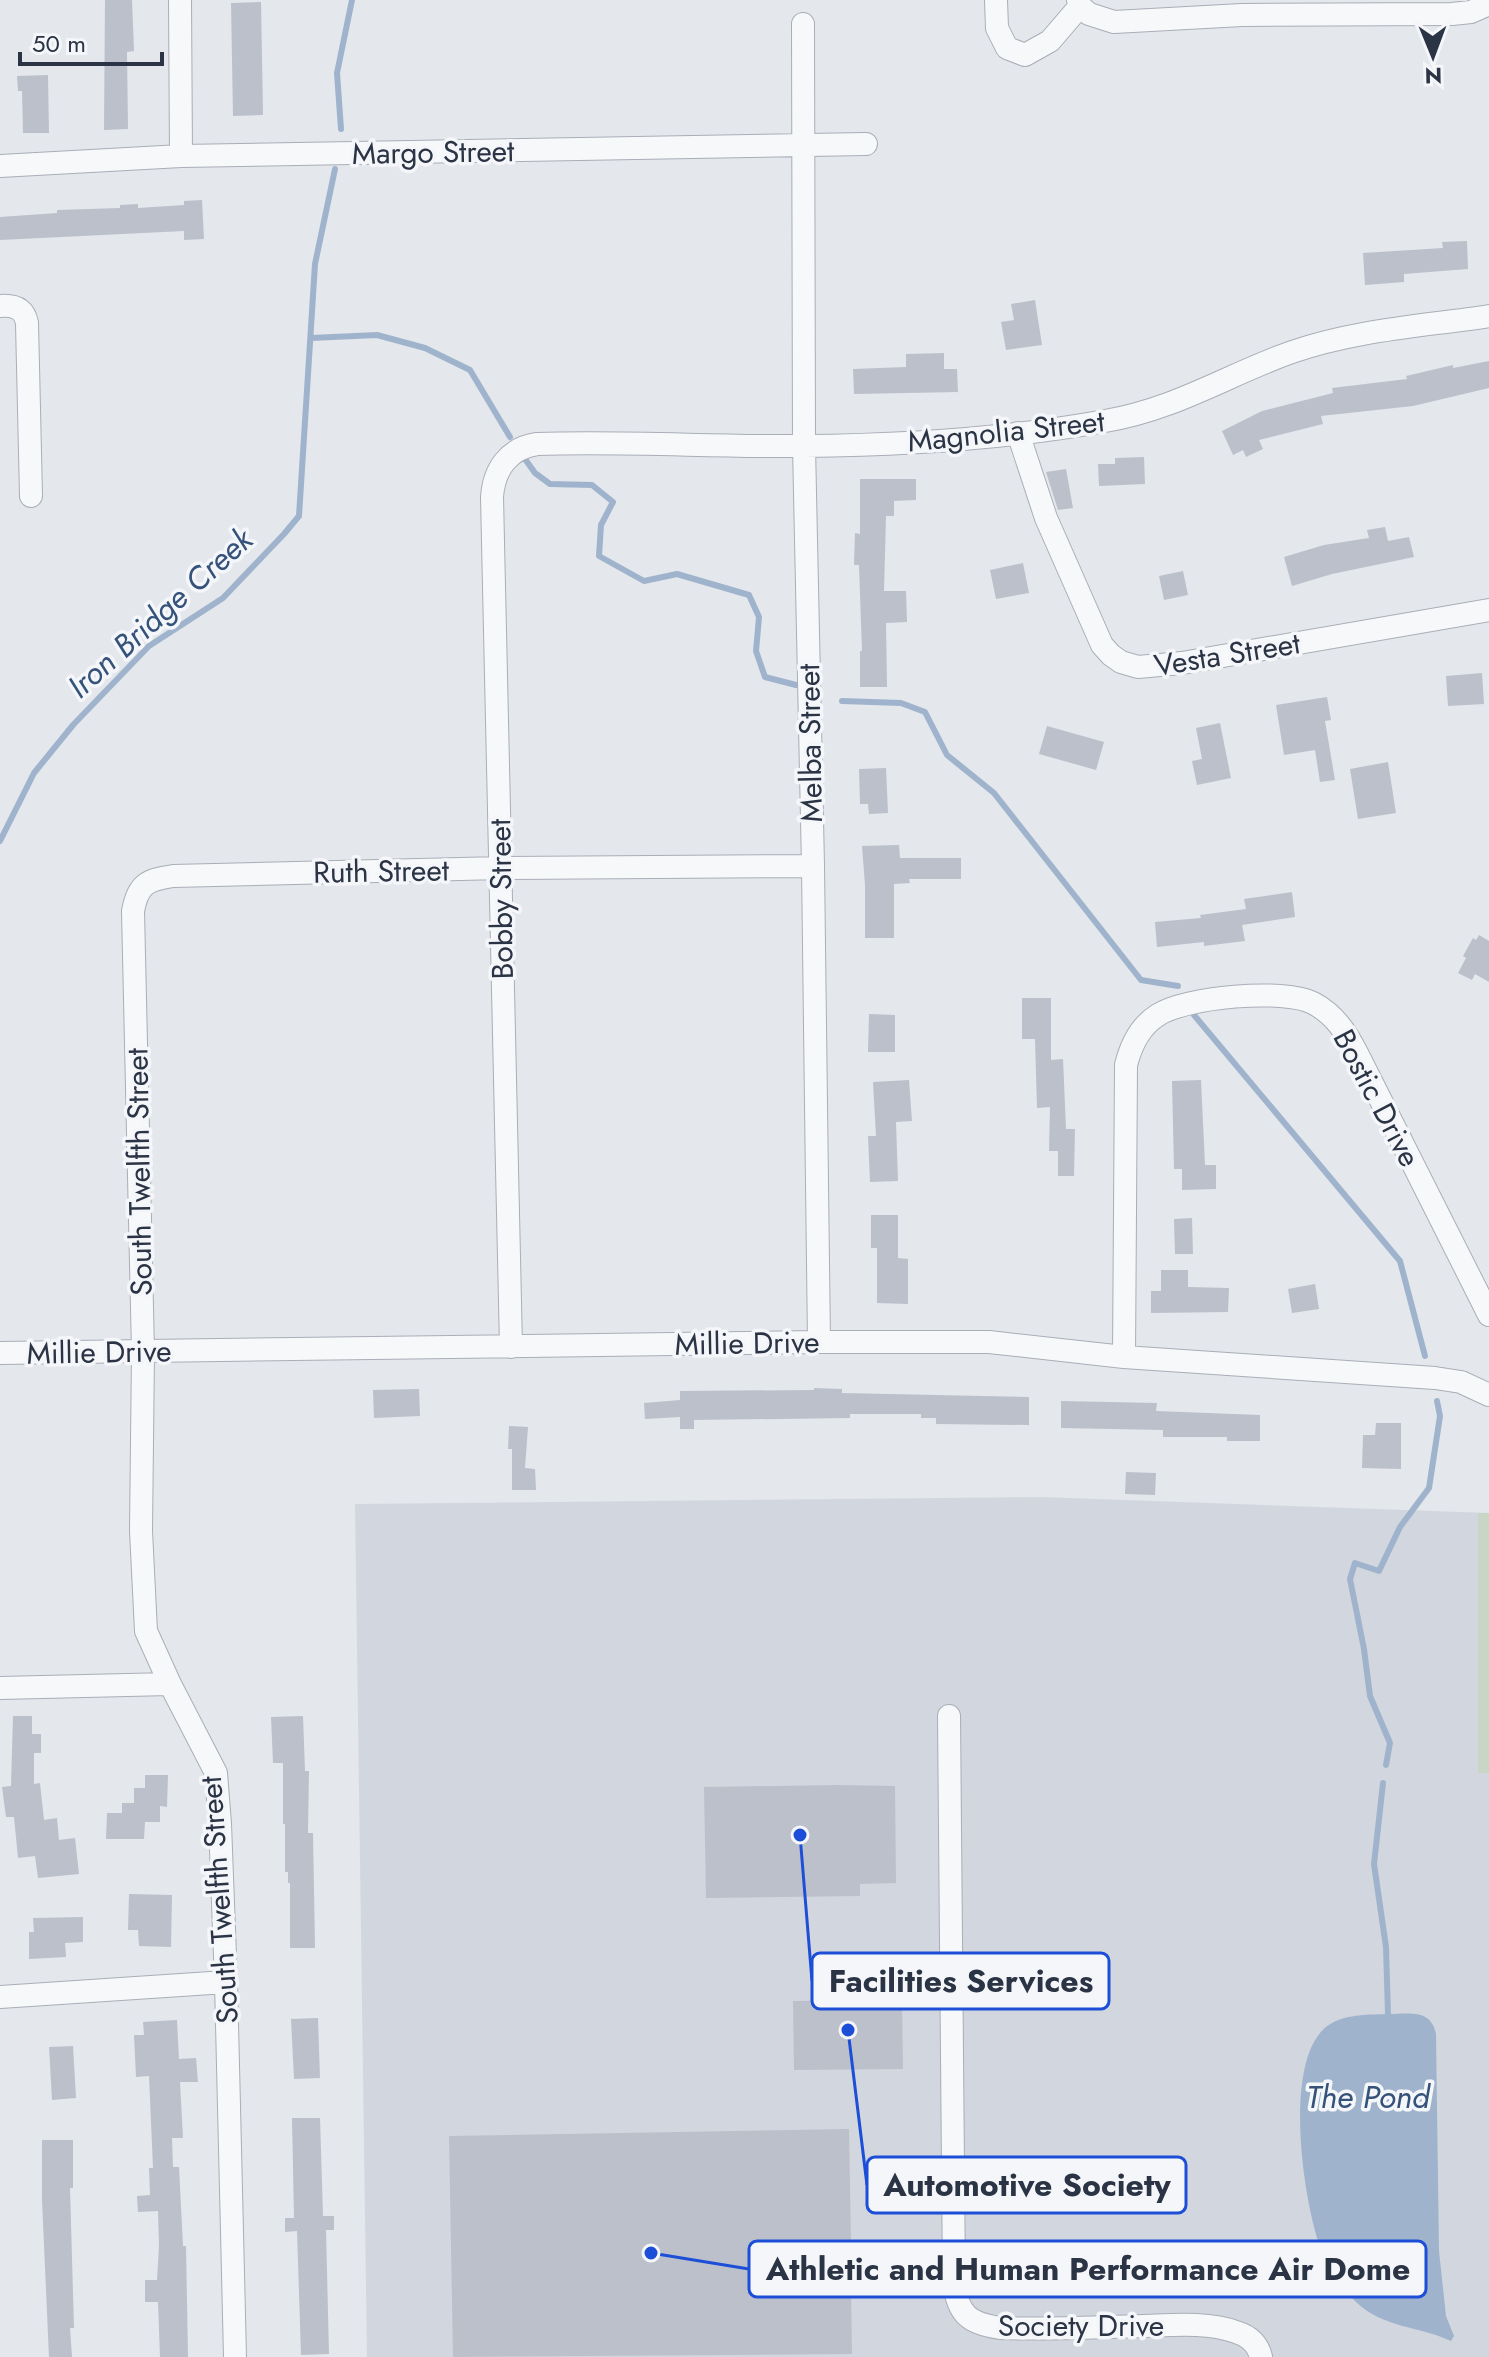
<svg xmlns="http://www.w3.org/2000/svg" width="1489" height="2357" font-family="Jost,sans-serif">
	<rect width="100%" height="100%" fill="#e4e7ec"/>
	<path fill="#d2d6de" d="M 1041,1497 L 1489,1513 L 1489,2357 L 367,2357 L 355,1504 Z"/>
	<path fill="#c9d6c5" d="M 1478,1513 L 1489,1513 L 1489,1773 L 1478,1773 Z"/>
	<path fill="#9fb4cc" d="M 1388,2014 C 1409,2014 1431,2008 1436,2034 L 1439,2251 L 1446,2316 L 1454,2336 L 1451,2341 C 1419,2326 1383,2328 1356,2302 C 1344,2290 1331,2274 1324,2258 C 1304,2210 1284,2076 1320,2033 C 1336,2013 1366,2015 1388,2014 Z"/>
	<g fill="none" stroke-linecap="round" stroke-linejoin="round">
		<path stroke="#9fb4cc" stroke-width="6" d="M 341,129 L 337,73 L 352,0
			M 311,338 L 377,335 L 425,348 L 470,370 L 510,437
			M 525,459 L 535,473 L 550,484 L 592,485 L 613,502 L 601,525 L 599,556 L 644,581 L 677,574 L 749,595 L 759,617 L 756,651 L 765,677 L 796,685
			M 842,701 L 901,703 L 925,712 L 947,755 L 994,793 L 1141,980 L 1178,986
			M 0,841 L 34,773 L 73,725 L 149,646 L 223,598 L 284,534 L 299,516 L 315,264 L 335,169
			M 1194,1015 L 1400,1261 L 1425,1356
			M 1386,1765 L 1390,1743 L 1370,1696 L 1364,1649 L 1350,1579 L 1355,1563 L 1379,1571 L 1400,1527 L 1429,1488 L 1440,1416 L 1437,1401
			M 1383,1783 L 1374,1864 L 1386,1947 L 1388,2014"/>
	</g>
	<path fill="#bbc0ca" d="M 105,0 L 132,0 L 134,51 L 127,52 L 128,129 L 104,130 Z
		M 261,2 L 263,115 L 233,116 L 231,3 Z
		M 48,75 L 49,133 L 23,133 L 22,91 L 18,91 L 17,76 Z
		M 202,200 L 204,239 L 184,240 L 184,231 L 0,240 L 0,217 L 57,213 L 57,210 L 120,208 L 120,205 L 138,204 L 138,208 L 184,205 L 184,201 Z
		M 1467,241 L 1468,269 L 1404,274 L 1404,282 L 1365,285 L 1363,253 L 1443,248 L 1442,242 Z
		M 1035,300 L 1042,345 L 1006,350 L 1001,322 L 1014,320 L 1011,304 Z
		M 944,353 L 944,369 L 957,369 L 958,392 L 854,394 L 853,369 L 906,367 L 906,354 Z
		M 1489,361 L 1489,388 L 1413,406 L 1321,416 L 1323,424 L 1259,440 L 1263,449 L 1246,457 L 1243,450 L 1233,455 L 1222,431 L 1262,411 L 1333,393 L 1332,388 L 1407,379 L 1406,376 L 1453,365 L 1453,368 Z
		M 1144,457 L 1145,484 L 1099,486 L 1098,464 L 1115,464 L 1115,458 Z
		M 1066,469 L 1073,508 L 1058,510 L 1046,472 Z
		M 860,479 L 916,479 L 916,500 L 894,501 L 894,516 L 886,516 L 884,591 L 906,591 L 907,622 L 886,623 L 887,687 L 860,687 L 860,651 L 862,651 L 859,565 L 854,565 L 855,533 L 860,534 Z
		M 1385,527 L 1388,541 L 1409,537 L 1414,557 L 1332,574 L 1292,586 L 1284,557 L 1324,545 L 1369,538 L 1367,530 Z
		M 1023,563 L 1029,593 L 996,599 L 990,570 Z
		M 1183,571 L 1188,595 L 1164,600 L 1159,576 Z
		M 1482,673 L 1484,704 L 1448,706 L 1446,676 Z
		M 1327,697 L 1331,720 L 1325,721 L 1335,780 L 1320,782 L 1315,750 L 1284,755 L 1276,705 Z
		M 1220,723 L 1231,778 L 1197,785 L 1192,761 L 1202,759 L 1196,728 Z
		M 1047,726 L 1104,742 L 1096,770 L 1039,754 Z
		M 1388,762 L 1396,813 L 1358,819 L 1350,769 Z
		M 886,768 L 888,813 L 869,814 L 868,804 L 860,804 L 859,769 Z
		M 899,845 L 900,858 L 961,858 L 961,879 L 909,879 L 910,883 L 894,884 L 894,938 L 865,938 L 865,885 L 862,846 Z
		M 1292,892 L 1295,917 L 1242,925 L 1245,941 L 1204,946 L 1204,942 L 1157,947 L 1155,922 L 1201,918 L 1200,915 L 1246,909 L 1244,899 Z
		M 1479,935 L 1489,941 L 1489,982 L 1475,974 L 1472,980 L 1458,973 L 1466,958 L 1463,956 L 1473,938 L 1476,940 Z
		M 1022,998 L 1051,998 L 1051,1060 L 1063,1059 L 1066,1129 L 1075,1129 L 1074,1176 L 1058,1176 L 1058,1151 L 1049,1151 L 1050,1107 L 1037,1108 L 1035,1039 L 1022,1039 Z
		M 869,1014 L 895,1015 L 895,1052 L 868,1052 Z
		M 909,1080 L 912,1121 L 896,1122 L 898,1181 L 870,1182 L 868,1136 L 876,1136 L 873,1082 Z
		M 1201,1080 L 1205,1165 L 1216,1165 L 1216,1189 L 1182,1190 L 1182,1169 L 1174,1169 L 1172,1081 Z
		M 871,1215 L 898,1215 L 898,1258 L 908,1259 L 908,1304 L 877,1303 L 877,1248 L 871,1248 Z
		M 1192,1218 L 1193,1254 L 1175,1254 L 1174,1219 Z
		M 1161,1270 L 1188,1270 L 1188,1287 L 1229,1288 L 1228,1312 L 1151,1313 L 1151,1291 L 1161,1291 Z
		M 1315,1284 L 1319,1309 L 1292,1313 L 1288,1289 Z
		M 814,1388 L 842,1389 L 842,1393 L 1029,1397 L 1029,1425 L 936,1424 L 936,1418 L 921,1418 L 921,1414 L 850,1414 L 850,1418 L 694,1420 L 694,1429 L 680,1429 L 680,1417 L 645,1419 L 644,1403 L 680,1400 L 680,1391 L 814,1390 Z
		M 419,1389 L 420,1416 L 374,1418 L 373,1390 Z
		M 1061,1401 L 1157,1403 L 1156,1411 L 1260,1415 L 1260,1441 L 1227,1441 L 1227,1437 L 1163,1437 L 1163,1430 L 1061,1428 Z
		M 1376,1423 L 1401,1423 L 1401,1469 L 1362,1468 L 1363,1435 L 1375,1435 Z
		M 509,1426 L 528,1427 L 525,1468 L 535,1469 L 536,1490 L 512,1490 L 512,1449 L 508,1449 Z
		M 1126,1472 L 1156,1473 L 1155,1495 L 1125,1494 Z
		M 13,1716 L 32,1716 L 32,1734 L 41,1734 L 41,1753 L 34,1753 L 34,1784 L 40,1783 L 44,1820 L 57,1818 L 59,1840 L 75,1838 L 79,1874 L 38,1878 L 35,1856 L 18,1858 L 14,1817 L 6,1817 L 2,1787 L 11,1786 Z
		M 303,1716 L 305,1771 L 309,1771 L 308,1833 L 313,1833 L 315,1948 L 290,1948 L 290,1883 L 288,1883 L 288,1872 L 285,1872 L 285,1824 L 283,1824 L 283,1763 L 273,1763 L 271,1717 Z
		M 145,1775 L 168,1775 L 167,1807 L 160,1806 L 160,1822 L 145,1822 L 144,1839 L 106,1839 L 107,1813 L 122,1813 L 122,1803 L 134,1803 L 134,1788 L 145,1788 Z
		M 837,1785 L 895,1786 L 896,1883 L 860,1884 L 860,1896 L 706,1898 L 704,1787 Z
		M 129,1894 L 172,1895 L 171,1947 L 139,1946 L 138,1930 L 128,1930 Z
		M 83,1917 L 83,1942 L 65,1943 L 66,1957 L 29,1959 L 29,1932 L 34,1932 L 33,1918 Z
		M 902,2000 L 903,2069 L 794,2070 L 793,2001 Z
		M 318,2018 L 320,2078 L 294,2079 L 291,2019 Z
		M 177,2020 L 179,2059 L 196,2058 L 198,2082 L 180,2082 L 183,2138 L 172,2138 L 173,2167 L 179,2167 L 183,2246 L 186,2246 L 188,2357 L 160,2357 L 158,2302 L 145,2302 L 145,2280 L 157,2280 L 159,2246 L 158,2211 L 138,2212 L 137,2196 L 150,2195 L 149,2168 L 153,2168 L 149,2076 L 136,2077 L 134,2035 L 144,2035 L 143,2022 Z
		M 73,2046 L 76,2098 L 52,2100 L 49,2047 Z
		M 292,2118 L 320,2118 L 323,2216 L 334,2216 L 334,2230 L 326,2230 L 329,2354 L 301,2355 L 297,2231 L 285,2232 L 285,2218 L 294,2218 Z
		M 849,2129 L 851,2243 L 917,2241 L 918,2263 L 915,2263 L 916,2298 L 894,2298 L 894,2287 L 851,2289 L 852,2354 L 453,2357 L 449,2136 Z
		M 42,2140 L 73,2140 L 73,2188 L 70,2188 L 74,2328 L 70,2328 L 72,2357 L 49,2357 L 42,2200 Z"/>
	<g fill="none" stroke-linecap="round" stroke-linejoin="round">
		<defs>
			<path id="minor" d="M 180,0 L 181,156
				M 996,0 L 997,28 L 1007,48 L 1025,55 L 1050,41 L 1080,6
				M 1078,0 L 1080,6 L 1089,14 L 1114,22 L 1242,15 L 1452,14 L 1471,12 L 1489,4
				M 803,24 L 804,446 L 813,866 L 819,1342
				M 0,166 L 181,156 L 866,144
				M 0,306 C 14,305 24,308 27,323 L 31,496
				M 1018,433 L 1046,518 L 1102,645 L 1111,655 L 1121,662 L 1138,667 L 1182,663 L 1489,610
				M 511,1347 L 492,497 C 494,469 509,448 537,444 C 626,441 715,447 804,446 C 905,445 1006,439 1105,421 C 1176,409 1227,375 1292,352 C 1355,330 1424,326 1489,316
				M 0,1353 L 819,1342 L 989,1342 L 1124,1357 L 1435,1378 L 1461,1382 L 1489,1395
				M 1124,1357 L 1126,1065 C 1131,1045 1140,1026 1158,1015 C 1185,997 1284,988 1313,1003 C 1334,1014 1346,1032 1357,1053 L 1489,1315
				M 0,1688 L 170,1684
				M 949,1716 L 954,2281 C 957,2314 969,2324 1001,2328 C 1049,2330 1097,2327 1144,2326 C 1174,2325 1208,2322 1236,2332 C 1249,2336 1258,2344 1261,2357
				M 0,1997 L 226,1982
				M 235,2357 L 226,1982 L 220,1824 L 216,1773 L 170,1684 L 146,1631 L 141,1531 L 143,1352 L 133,911 C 138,884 147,880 173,876 L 501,868 L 813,866"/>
		</defs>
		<use href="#minor" stroke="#a9aeb7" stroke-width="24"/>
		<use href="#minor" stroke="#f7f8fa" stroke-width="22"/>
	</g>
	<g text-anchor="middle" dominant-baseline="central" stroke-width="7" stroke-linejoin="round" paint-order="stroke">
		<g font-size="30" fill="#2b3445" stroke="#f4f6f9">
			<text transform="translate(433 152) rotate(-1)">Margo Street</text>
			<text transform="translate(1006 431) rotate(-6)">Magnolia Street</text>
			<text transform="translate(1227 654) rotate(-9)">Vesta Street</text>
			<text transform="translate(810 743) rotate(-91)">Melba Street</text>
			<text transform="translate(381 871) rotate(-1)">Ruth Street</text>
			<text transform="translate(501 899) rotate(-91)">Bobby Street</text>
			<text transform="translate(1377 1098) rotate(62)">Bostic Drive</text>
			<text transform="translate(139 1172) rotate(-91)">South Twelfth Street</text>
			<text transform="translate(747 1343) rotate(-1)">Millie Drive</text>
			<text transform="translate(99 1352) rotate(-1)">Millie Drive</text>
			<text transform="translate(219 1900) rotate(-94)">South Twelfth Street</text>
			<text x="1081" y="2325">Society Drive</text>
		</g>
		<g font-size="32" font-style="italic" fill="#34527a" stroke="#f4f6f9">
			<text transform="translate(160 613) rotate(-42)">Iron Bridge Creek</text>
			<text x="1368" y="2097">The Pond</text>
		</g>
	</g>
	<path fill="none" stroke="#1d4ed8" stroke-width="3" d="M800 1835L812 1981M848 2030L867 2185M651 2253L749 2269"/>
	<g fill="#1d4ed8" stroke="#f4f6f9" stroke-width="3">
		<circle cx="800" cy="1835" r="8"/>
		<circle cx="848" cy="2030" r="8"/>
		<circle cx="651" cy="2253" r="8"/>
	</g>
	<g fill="#f4f6f9" stroke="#1d4ed8" stroke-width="3">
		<rect x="812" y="1953" width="297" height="56" rx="8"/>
		<rect x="867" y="2157" width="319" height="56" rx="8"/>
		<rect x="749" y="2241" width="677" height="56" rx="8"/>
	</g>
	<g font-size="32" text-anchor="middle" font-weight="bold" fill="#2b3445">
		<text x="961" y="1992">Facilities Services</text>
		<text x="1027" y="2196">Automotive Society</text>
		<text x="1088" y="2280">Athletic and Human Performance Air Dome</text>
	</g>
	<g transform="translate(1433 56) rotate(179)" stroke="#f4f6f9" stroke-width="6" paint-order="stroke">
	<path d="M0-6L14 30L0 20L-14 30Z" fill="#2b3445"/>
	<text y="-12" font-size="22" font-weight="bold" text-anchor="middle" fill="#2b3445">N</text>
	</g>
	<path d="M20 52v12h142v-12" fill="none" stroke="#2b3445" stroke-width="4"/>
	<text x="32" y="52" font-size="24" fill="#2b3445" stroke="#f4f6f9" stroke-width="6" paint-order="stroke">50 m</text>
</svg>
